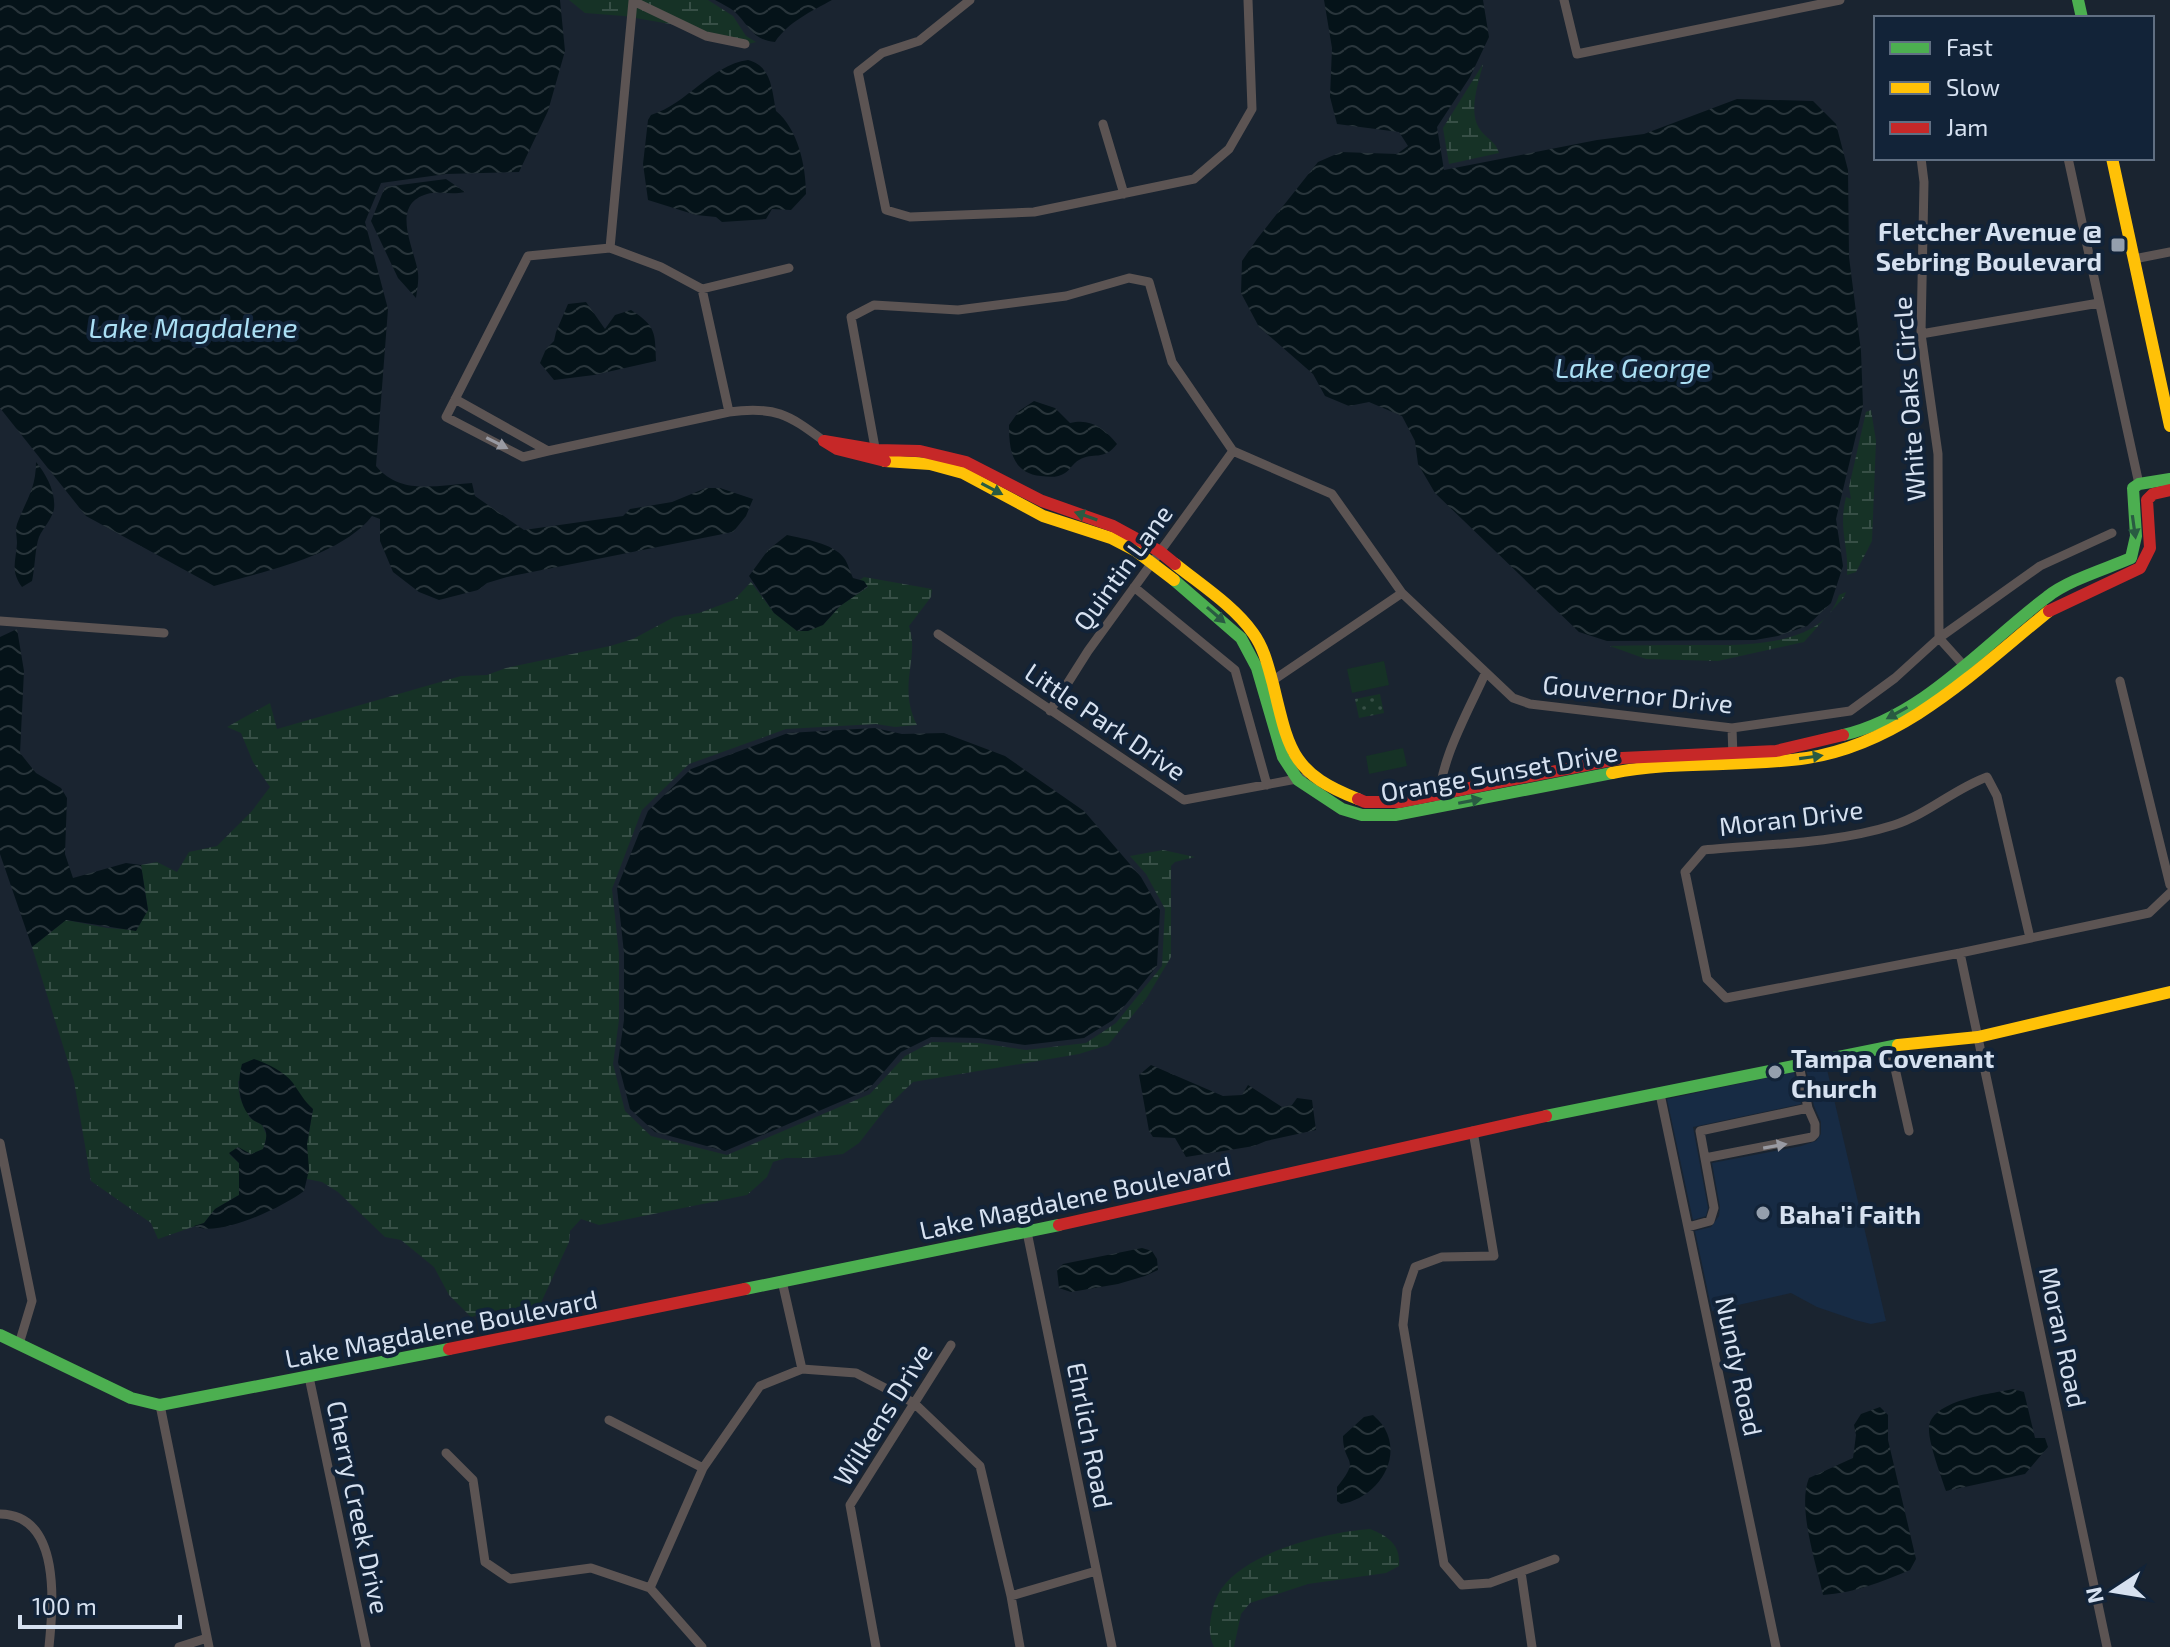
<svg xmlns="http://www.w3.org/2000/svg" width="2170" height="1647" font-family="'Exo 2',sans-serif">
	<defs>
		<pattern id="green-dots" width="8" height="8" patternUnits="userSpaceOnUse" patternTransform="scale(2)"><rect width="8" height="8" fill="#163226"/><path d="M2 2h.1M6 6h.1" fill="none" stroke="#374f46" stroke-width="1.8" stroke-linecap="round"/></pattern>
		<pattern id="wetland-marsh" width="20" height="14" patternUnits="userSpaceOnUse" patternTransform="scale(2)"><rect width="20" height="14" fill="#163226"/><path d="M1 5h8M5 5V1M11 12h8M15 12V8" fill="none" stroke="#374f46"/></pattern>
		<pattern id="water-waves" width="16" height="10" patternUnits="userSpaceOnUse" patternTransform="scale(2)"><rect width="16" height="10" fill="#051319"/><path d="M0 5q4-4 8 0t8 0" fill="none" stroke="#29353b"/></pattern>
	</defs>
	<rect width="100%" height="100%" fill="#1a2430"/>
	<path fill="#172b44" d="M 1826,1065 L 1886,1321 L 1871,1324 L 1855,1320 L 1817,1307 L 1791,1293 L 1712,1311 L 1695,1231 L 1711,1227 L 1719,1216 L 1720,1207 L 1712,1163 L 1801,1146 L 1816,1141 L 1821,1134 L 1821,1122 L 1814,1106 L 1806,1069 Z
		M 1794,1072 L 1801,1104 L 1693,1127 L 1708,1208 L 1706,1216 L 1693,1220 L 1667,1099 Z"/>
	<path fill="url(#green-dots)" d="M 1380,694 L 1384,713 L 1359,718 L 1355,699 Z"/>
	<path fill="url(#wetland-marsh)" d="M 569,0 L 708,0 L 733,16 L 746,36 L 756,42 L 740,46 L 676,25 L 624,16 L 585,13 Z
		M 1483,64 C 1479,81 1468,111 1479,128 C 1485,138 1496,141 1499,153 L 1449,164 L 1443,128 Z
		M 1871,410 L 1876,441 L 1872,541 L 1856,572 L 1847,575 C 1849,545 1838,530 1846,497 L 1851,499 L 1849,487 L 1866,412 Z
		M 864,577 L 932,589 L 931,597 L 909,626 C 920,659 897,685 917,725 L 895,727 L 876,724 L 786,729 L 689,764 L 642,810 L 612,889 L 619,954 L 619,1020 L 613,1064 L 625,1111 L 651,1136 L 727,1155 L 870,1094 L 905,1056 L 932,1042 L 979,1043 L 1026,1050 L 1086,1043 L 1116,1023 L 1162,966 L 1165,909 L 1146,874 L 1130,856 L 1163,850 L 1195,857 L 1175,862 L 1171,866 L 1171,957 L 1146,999 L 1108,1045 L 1079,1054 L 913,1082 L 887,1107 L 859,1143 L 843,1154 L 810,1158 L 786,1158 L 773,1162 L 767,1177 L 747,1195 L 599,1225 L 581,1219 L 570,1231 L 569,1242 L 539,1307 L 525,1310 L 502,1309 L 471,1317 L 449,1295 L 434,1267 L 401,1240 L 385,1237 L 338,1192 L 322,1182 L 307,1179 L 307,1144 L 313,1109 L 300,1097 L 291,1081 L 238,1081 L 240,1098 L 250,1118 L 262,1125 L 267,1136 L 263,1150 L 251,1155 L 229,1154 L 239,1163 L 239,1195 L 215,1209 L 204,1223 L 158,1239 L 151,1223 L 91,1181 L 74,1081 L 32,947 L 66,920 L 107,928 L 136,930 L 148,910 L 141,865 L 157,862 L 177,872 L 189,852 L 217,846 L 252,811 L 270,787 L 253,762 L 241,733 L 227,727 L 270,703 L 277,729 L 461,676 L 487,675 L 506,668 L 610,646 L 633,639 L 674,617 L 699,613 L 734,600 L 751,582 L 774,613 L 823,625 L 840,606 L 867,587 L 860,580 Z
		M 1846,592 L 1844,597 L 1804,642 L 1718,661 L 1646,659 L 1610,646 C 1637,645 1664,645 1691,645 C 1735,645 1823,650 1839,595 Z
		M 1370,1529 C 1388,1536 1401,1545 1399,1566 L 1386,1573 L 1308,1584 L 1250,1603 L 1241,1614 L 1234,1647 L 1214,1647 C 1209,1637 1209,1627 1211,1617 C 1213,1607 1216,1596 1222,1588 C 1248,1551 1328,1532 1370,1529 Z"/>
	<path fill="#163226" d="M 1384,661 L 1389,685 L 1352,693 L 1347,669 Z
		M 1403,748 L 1407,766 L 1369,774 L 1366,756 Z"/>
	<path fill="url(#water-waves)" d="M 0,0 L 560,0 L 565,51 L 548,111 L 519,172 L 446,174 L 381,183 L 365,222 L 388,309 L 376,466 C 401,496 437,485 472,483 L 475,496 L 524,530 L 623,516 L 630,509 L 672,502 L 706,488 L 720,488 L 753,499 L 746,516 L 733,532 L 507,577 L 487,583 L 478,590 L 439,600 L 419,592 L 393,572 L 380,541 L 380,519 L 372,516 C 340,557 263,571 214,586 L 86,516 L 0,408 Z
		M 715,0 L 832,0 C 812,11 788,22 775,42 C 754,40 751,29 738,15 C 732,8 722,4 715,0 Z
		M 1324,0 L 1483,0 L 1489,37 L 1470,77 L 1437,127 L 1444,170 L 1597,140 L 1644,134 L 1737,99 L 1813,101 L 1836,124 L 1848,170 L 1849,257 L 1861,351 L 1863,406 L 1836,519 L 1843,566 L 1831,603 L 1807,626 L 1778,636 L 1755,640 L 1607,641 L 1579,632 L 1435,493 L 1418,464 L 1415,441 L 1402,416 L 1369,402 L 1349,406 L 1325,396 L 1313,374 L 1259,327 L 1241,293 L 1242,261 L 1257,239 L 1318,162 L 1341,152 L 1397,154 L 1408,146 L 1399,132 L 1337,124 L 1330,97 L 1332,48 Z
		M 748,60 C 772,66 772,91 776,111 C 798,129 806,166 806,194 L 791,210 L 772,209 L 766,219 L 722,222 L 716,217 L 696,215 L 648,200 L 643,164 L 648,120 L 651,115 C 687,104 711,65 748,60 Z
		M 446,179 L 465,192 C 452,195 439,191 427,194 C 389,205 415,249 418,273 C 419,281 417,290 416,298 L 398,278 L 371,221 L 385,187 Z
		M 586,302 L 605,329 L 615,315 L 631,310 C 656,326 655,332 656,361 L 594,375 L 554,380 L 540,363 L 546,349 L 554,341 L 556,332 L 568,304 Z
		M 1034,401 L 1055,408 L 1070,423 C 1091,418 1104,428 1117,444 C 1103,462 1094,451 1079,460 C 1073,463 1070,470 1065,473 C 1058,478 1049,477 1041,476 C 1012,473 1009,450 1009,425 L 1019,411 Z
		M 36,462 C 46,474 56,492 54,509 C 52,519 43,528 39,537 C 35,547 35,569 32,581 L 22,587 C 10,571 16,561 17,543 C 17,537 15,530 17,524 C 26,500 36,489 36,462 Z
		M 787,535 C 804,539 833,543 844,558 C 848,563 850,572 853,578 L 864,581 L 868,587 L 840,606 L 823,625 L 808,631 L 797,631 L 774,613 L 749,576 L 768,550 Z
		M 17,629 L 24,671 L 20,753 L 36,773 L 61,788 L 67,798 L 65,854 L 73,878 L 126,863 L 141,865 L 148,910 L 136,931 L 66,920 L 32,947 L 0,854 L 0,637 Z
		M 875,728 L 902,734 L 944,733 L 1005,756 L 1084,811 L 1141,877 L 1160,910 L 1157,966 L 1113,1020 L 1084,1038 L 1025,1045 L 979,1038 L 931,1037 L 901,1052 L 868,1090 L 725,1151 L 655,1132 L 630,1109 L 618,1062 L 624,1020 L 624,953 L 617,888 L 648,811 L 691,769 L 788,733 Z
		M 254,1059 C 267,1063 285,1072 293,1083 C 300,1093 304,1101 313,1109 L 307,1144 L 309,1170 L 304,1191 C 283,1207 219,1238 194,1226 L 204,1223 L 215,1209 L 239,1195 L 239,1163 L 229,1153 L 238,1147 L 251,1154 L 263,1149 C 266,1141 269,1132 262,1125 C 259,1122 254,1122 251,1118 C 238,1104 237,1082 242,1064 Z
		M 1151,1065 L 1223,1096 L 1242,1095 L 1248,1085 L 1282,1107 L 1292,1105 L 1297,1098 L 1312,1100 L 1316,1130 L 1266,1141 L 1254,1146 L 1186,1157 L 1175,1138 L 1153,1137 L 1149,1131 L 1139,1075 Z
		M 1142,1248 L 1152,1251 L 1157,1259 L 1158,1270 L 1145,1276 L 1118,1284 L 1071,1292 L 1059,1288 L 1057,1270 L 1063,1264 Z
		M 2013,1389 L 2024,1392 L 2035,1438 L 2045,1438 L 2048,1447 L 2025,1474 L 1946,1491 C 1941,1476 1929,1444 1929,1430 C 1928,1400 1991,1394 2013,1389 Z
		M 1880,1407 L 1888,1415 L 1888,1440 L 1916,1559 L 1910,1570 C 1881,1582 1854,1593 1823,1595 C 1816,1563 1797,1507 1809,1478 L 1853,1458 L 1856,1435 L 1854,1425 L 1861,1414 Z
		M 1373,1415 C 1377,1419 1383,1424 1385,1429 C 1403,1462 1374,1499 1341,1504 L 1337,1501 L 1337,1487 C 1362,1456 1343,1466 1343,1436 L 1364,1417 Z"/>
	<g fill="none" stroke-linecap="round" stroke-linejoin="round">
		<path stroke="#5c5453" stroke-width="9" d="M 970,0 L 919,41 L 882,53 L 858,72 L 886,210 L 910,217 L 1034,212 L 1194,179 L 1229,149 L 1252,109 L 1248,0
			M 1564,0 L 1577,54 L 1840,0
			M 1103,124 L 1124,194
			M 1921,158 L 1924,182 L 1921,334 L 1938,454 L 1939,638
			M 2068,158 L 2139,484
			M 610,248 L 633,1 L 706,36 L 745,44
			M 2134,259 L 2170,252
			M 702,289 L 729,412
			M 1921,334 L 2099,303
			M 455,399 L 548,451 L 523,457 L 446,417 L 528,256 L 610,248 L 661,267 L 702,289 L 789,268
			M 548,451 L 729,412 C 775,406 788,414 824,441
			M 876,453 L 851,317 L 874,305 L 958,310 L 1066,296 L 1129,278 L 1149,282 L 1172,362 L 1233,451 L 1332,494 L 1402,593 L 1513,698 L 1530,704 L 1732,728 L 1850,711 L 1895,678 L 1939,638 L 2040,566 L 2112,533
			M 1134,587 L 1235,670 L 1267,785
			M 0,621 L 164,633
			M 938,634 L 1184,800 L 1302,778
			M 1939,638 L 1966,668
			M 2120,681 L 2170,885
			M 1269,683 L 1402,593
			M 1050,711 L 1088,651 L 1233,451
			M 1732,728 L 1733,757
			M 1441,807 C 1433,772 1470,708 1485,674
			M 2030,938 L 1997,796 L 1987,777 C 1954,789 1928,814 1894,825 C 1834,844 1766,844 1704,850 L 1685,872 L 1707,979 L 1726,998 L 1960,953 L 2149,913 L 2170,893
			M 1960,953 L 2107,1647
			M 1890,1046 L 1909,1131
			M 1660,1094 L 1776,1647
			M 1473,1131 L 1494,1256 L 1442,1257 L 1415,1267 L 1407,1290 L 1403,1325 L 1444,1564 L 1462,1585 L 1490,1583 L 1555,1559
			M 0,1143 L 32,1301 L 19,1344
			M 1705,1158 L 1812,1137 L 1815,1134 L 1815,1124 L 1808,1108 L 1799,1065
			M 1688,1227 L 1710,1221 L 1714,1208 L 1700,1131 L 1808,1108
			M 1027,1232 L 1112,1647
			M 782,1281 L 802,1369
			M 309,1377 L 366,1647
			M 160,1405 L 209,1647
			M 609,1420 L 703,1468
			M 446,1453 L 473,1480 L 485,1562 L 510,1579 L 591,1568 L 650,1588 L 702,1647
			M 0,1514 C 62,1515 53,1606 49,1647
			M 1521,1572 L 1532,1647
			M 650,1588 L 703,1468 L 760,1386 L 802,1369 L 856,1373 L 914,1403 L 980,1466 L 1011,1596 L 1020,1647
			M 1011,1596 L 1096,1571
			M 179,1647 L 207,1638
			M 876,1647 L 850,1505 L 951,1345"/>
		<path stroke="#4caf50" stroke-width="12" d="M 2078,0 L 2082,18
			M 1174,580 L 1241,638 L 1257,668 L 1283,757 L 1298,780 L 1342,809 L 1362,815 L 1395,815 L 1612,773
			M 1843,735 C 1924,716 1983,645 2047,597 C 2068,580 2106,569 2131,558 L 2136,536 L 2133,488 L 2139,484 L 2170,479
			M 1546,1116 L 1898,1045
			M 745,1289 L 1059,1225
			M 0,1335 L 131,1398 L 160,1405 L 449,1349"/>
		<path stroke="#ffc107" stroke-width="12" d="M 2112,158 L 2170,426
			M 885,461 L 930,464 L 963,473 L 1043,516 L 1111,538 L 1136,551 L 1174,580
			M 1175,564 C 1201,585 1234,606 1253,633 C 1264,648 1268,666 1273,684 C 1289,750 1291,773 1358,799
			M 1612,773 C 1675,760 1743,768 1807,758 C 1904,743 1976,670 2049,611
			M 1898,1045 L 1978,1037 L 2170,992"/>
		<path stroke="#c62828" stroke-width="12" d="M 885,461 L 837,449 L 824,441 L 877,450 L 920,451 L 966,462 L 1042,501 L 1113,526 L 1159,551 L 1175,564
			M 2049,611 L 2140,568 L 2150,548 L 2147,500 L 2153,494 L 2170,490
			M 1358,799 L 1365,802 L 1399,802 L 1622,758 L 1776,751 L 1843,735
			M 1059,1225 L 1546,1116
			M 449,1349 L 745,1289"/>
	</g>
	<defs><path id="oneway-solid" d="M-6-.8H1V-3.2L6.5 0L1 3.2V.8H-6Z" transform="scale(2)"/></defs>
	<g fill="#999aa2">
		<use href="#oneway-solid" transform="translate(497 443) rotate(27)"/>
		<use href="#oneway-solid" transform="translate(1775 1146) rotate(-10)"/>
	</g>
	<g fill="#295b42">
		<use href="#oneway-solid" transform="translate(992 489) rotate(28)"/>
		<use href="#oneway-solid" transform="translate(1086 516) rotate(-161)"/>
		<use href="#oneway-solid" transform="translate(2134 527) rotate(82)"/>
		<use href="#oneway-solid" transform="translate(1216 615) rotate(41)"/>
		<use href="#oneway-solid" transform="translate(1897 713) rotate(151)"/>
		<use href="#oneway-solid" transform="translate(1811 757) rotate(-8)"/>
		<use href="#oneway-solid" transform="translate(1470 801) rotate(-11)"/>
	</g>
	<g fill="#949fad" stroke="#122338" stroke-width="3">
		<rect x="2110" y="237" width="16" height="16" rx="4"/>
		<circle cx="1775" cy="1072" r="8"/>
		<circle cx="1763" cy="1213" r="8"/>
	</g>
	<g text-anchor="middle" dominant-baseline="central" stroke-width="8" stroke-linejoin="round" paint-order="stroke">
		<g font-size="26" font-weight="bold" fill="#d6e1f0" stroke="#122338" text-anchor="start">
			<text x="2102" y="230" text-anchor="end">Fletcher Avenue @<tspan x="2102" dy="30">Sebring Boulevard</tspan></text>
			<text x="1791" y="1057">Tampa Covenant<tspan x="1791" dy="30">Church</tspan></text>
			<text x="1779" y="1213">Baha'i Faith</text>
		</g>
		<g font-size="26" fill="#d6e1f0" stroke="#122338">
			<text transform="translate(1908 399) rotate(-94)">White Oaks Circle</text>
			<text transform="translate(1122 567) rotate(-54)">Quintin Lane</text>
			<text transform="translate(1638 693) rotate(6)">Gouvernor Drive</text>
			<text transform="translate(1106 721) rotate(34)">Little Park Drive</text>
			<text transform="translate(1499 771) rotate(-10)">Orange Sunset Drive</text>
			<text transform="translate(1791 817) rotate(-7)">Moran Drive</text>
			<text transform="translate(1075 1197) rotate(-12)">Lake Magdalene Boulevard</text>
			<text transform="translate(441 1328) rotate(-11)">Lake Magdalene Boulevard</text>
			<text transform="translate(2064 1337) rotate(78)">Moran Road</text>
			<text transform="translate(1740 1366) rotate(78)">Nundy Road</text>
			<text transform="translate(882 1414) rotate(-58)">Wilkens Drive</text>
			<text transform="translate(1091 1435) rotate(79)">Ehrlich Road</text>
			<text transform="translate(359 1507) rotate(78)">Cherry Creek Drive</text>
		</g>
		<g font-size="28" font-style="italic" fill="#abe0f5" stroke="#122338">
			<text x="193" y="327">Lake Magdalene</text>
			<text x="1633" y="367">Lake George</text>
		</g>
	</g>
	<rect x="1874" y="16" width="280" height="144" fill="#122338" stroke="#606f82" stroke-width="2"/>
	<rect x="1890" y="42" width="40" height="12" fill="#4caf50" stroke="#606f82" stroke-width="2"/>
	<text x="1946" y="56" font-size="24" fill="#d6e1f0">Fast</text>
	<rect x="1890" y="82" width="40" height="12" fill="#ffc107" stroke="#606f82" stroke-width="2"/>
	<text x="1946" y="96" font-size="24" fill="#d6e1f0">Slow</text>
	<rect x="1890" y="122" width="40" height="12" fill="#c62828" stroke="#606f82" stroke-width="2"/>
	<text x="1946" y="136" font-size="24" fill="#d6e1f0">Jam</text>
	<g transform="translate(2114 1591) rotate(258)" stroke="#122338" stroke-width="6" paint-order="stroke">
	<path d="M0-6L14 30L0 20L-14 30Z" fill="#d6e1f0"/>
	<text y="-12" font-size="22" font-weight="bold" text-anchor="middle" fill="#d6e1f0">N</text>
	</g>
	<path d="M20 1615v12h160v-12" fill="none" stroke="#d6e1f0" stroke-width="4"/>
	<text x="32" y="1615" font-size="24" fill="#d6e1f0" stroke="#122338" stroke-width="6" paint-order="stroke">100 m</text>
</svg>
